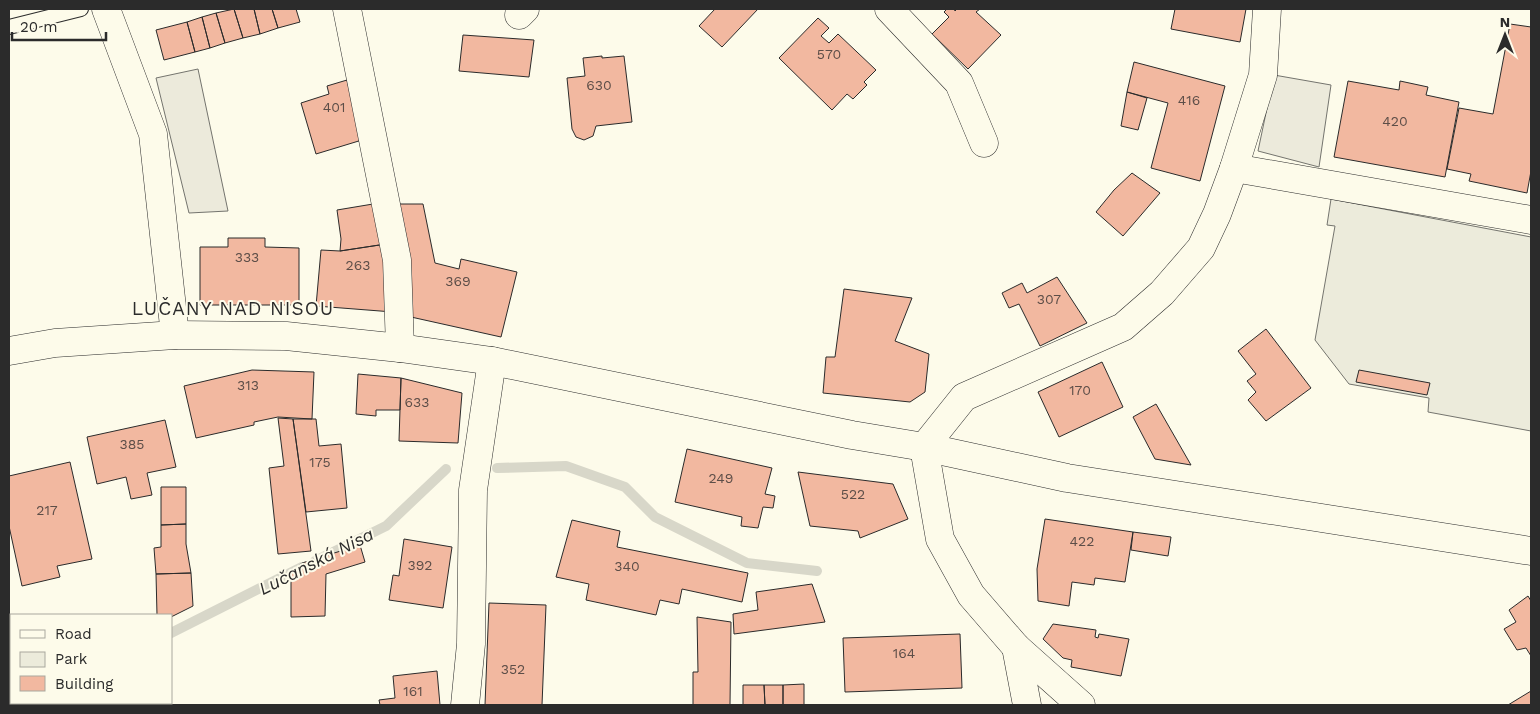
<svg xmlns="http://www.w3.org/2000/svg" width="1540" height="714" font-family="'Work Sans',sans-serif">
	<rect width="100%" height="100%" fill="#fdfbea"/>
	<path fill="#ecebdb" stroke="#74746e" d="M 1331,199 L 1531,237 L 1531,431 L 1428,412 L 1429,398 L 1349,384 L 1315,340 L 1335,226 L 1327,225 Z"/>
	<path fill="#eceadb" stroke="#74746e" d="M 198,69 L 228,211 L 189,213 L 156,78 Z
		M 1274,75 L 1331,85 L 1319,167 L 1258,151 Z"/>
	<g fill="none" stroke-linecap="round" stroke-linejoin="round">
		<path stroke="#d8d7c9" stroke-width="10" d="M 497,468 L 566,466 L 625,487 L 655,517 L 747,563 L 817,571
			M 315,561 L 386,526 L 446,469
			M 171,633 L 302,567
			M 26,705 L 31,703"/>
	</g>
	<path fill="#f2b8a0" stroke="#2b2b2b" d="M 234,9 L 254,9 L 260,34 L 243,38 Z
		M 234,9 L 243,38 L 225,43 L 216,13 Z
		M 254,9 L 272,9 L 278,28 L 260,34 Z
		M 272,9 L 296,9 L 300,22 L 278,28 Z
		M 715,9 L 758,9 L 722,47 L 699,26 Z
		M 947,9 L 954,9 L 955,11 L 957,9 L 980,9 L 976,12 L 1001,35 L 968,69 L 932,34 L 949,17 L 944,12 Z
		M 1175,9 L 1246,9 L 1240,42 L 1171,29 Z
		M 216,13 L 225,43 L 210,48 L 202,17 Z
		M 202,17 L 210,48 L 195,52 L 187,22 Z
		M 818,18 L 829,28 L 821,36 L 829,43 L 838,34 L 876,70 L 864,82 L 867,85 L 853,99 L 847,94 L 832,110 L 779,58 Z
		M 187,22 L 195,52 L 164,60 L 156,30 Z
		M 1510,24 L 1531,27 L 1531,171 L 1527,193 L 1469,181 L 1471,174 L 1447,169 L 1459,108 L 1493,114 Z
		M 463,35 L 534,40 L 529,77 L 459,71 Z
		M 602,56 L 602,58 L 624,56 L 632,122 L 596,126 L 593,136 L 584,140 L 576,137 L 572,129 L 567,78 L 585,76 L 583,58 Z
		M 1134,62 L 1225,86 L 1200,181 L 1151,168 L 1168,103 L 1127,92 Z
		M 347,80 L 362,140 L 316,154 L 301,103 L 329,94 L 327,86 Z
		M 1348,81 L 1399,90 L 1400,81 L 1428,87 L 1426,95 L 1459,102 L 1445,177 L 1334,157 Z
		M 1127,92 L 1147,98 L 1138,130 L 1121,126 Z
		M 1132,173 L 1160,193 L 1123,236 L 1096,212 L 1114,190 Z
		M 379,203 L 386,244 L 340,251 L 341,239 L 337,210 Z
		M 395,204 L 423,204 L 435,263 L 459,269 L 461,259 L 517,272 L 501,337 L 411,317 Z
		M 228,238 L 265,238 L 265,247 L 299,248 L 299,305 L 200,305 L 200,247 L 228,247 Z
		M 386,244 L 393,312 L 316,306 L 321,250 L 340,251 Z
		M 1057,277 L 1087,323 L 1040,346 L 1019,304 L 1009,308 L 1002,293 L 1022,283 L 1027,293 Z
		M 844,289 L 912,298 L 895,341 L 929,354 L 925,392 L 910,402 L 823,393 L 826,357 L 835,357 Z
		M 1266,329 L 1311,388 L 1266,421 L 1248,400 L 1256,392 L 1247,381 L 1256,374 L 1238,351 Z
		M 1102,362 L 1123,407 L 1059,437 L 1038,392 Z
		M 252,370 L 314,372 L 312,419 L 278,417 L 254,422 L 254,425 L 196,438 L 184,386 Z
		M 1359,370 L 1430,383 L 1427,395 L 1356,382 Z
		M 358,374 L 401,378 L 400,410 L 376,410 L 376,416 L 356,414 Z
		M 401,378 L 462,393 L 458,443 L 399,441 Z
		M 1156,404 L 1191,465 L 1155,459 L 1133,417 Z
		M 278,418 L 293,419 L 311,551 L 278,554 L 269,468 L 284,466 Z
		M 293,419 L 316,419 L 319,446 L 341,444 L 347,508 L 306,512 Z
		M 165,420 L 176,467 L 147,473 L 152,495 L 131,499 L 126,477 L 97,484 L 87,437 Z
		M 687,449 L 772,468 L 765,494 L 775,496 L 773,508 L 763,507 L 758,528 L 741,526 L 742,517 L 675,502 Z
		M 70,462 L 92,559 L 57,566 L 60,577 L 22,586 L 9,526 L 9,476 Z
		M 798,472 L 893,484 L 908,519 L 860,538 L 858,531 L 810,526 Z
		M 161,487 L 186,487 L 186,524 L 161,525 Z
		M 1045,519 L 1133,532 L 1125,582 L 1095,578 L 1094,585 L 1072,582 L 1069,606 L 1038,601 L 1037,569 Z
		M 572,520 L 620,531 L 617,547 L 748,573 L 742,602 L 682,589 L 679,604 L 660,600 L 656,615 L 586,600 L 589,584 L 556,577 Z
		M 186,524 L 186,544 L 191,573 L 156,574 L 154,548 L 161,547 L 161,525 Z
		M 1133,532 L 1171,537 L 1168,556 L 1131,550 Z
		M 404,539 L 452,547 L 443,608 L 389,600 L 393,575 L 399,576 Z
		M 360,545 L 365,562 L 326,574 L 325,616 L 291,617 L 291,572 L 302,563 Z
		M 191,573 L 193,606 L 171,617 L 171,615 L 157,615 L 156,574 Z
		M 812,584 L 825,622 L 734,634 L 733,614 L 758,610 L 756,592 Z
		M 1528,596 L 1531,601 L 1531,656 L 1526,648 L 1517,650 L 1504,629 L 1516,622 L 1509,610 Z
		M 489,603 L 546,605 L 542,705 L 485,705 Z
		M 697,617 L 731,622 L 730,705 L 693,705 L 693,672 L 698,672 Z
		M 1053,624 L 1096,630 L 1095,637 L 1098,638 L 1099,634 L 1129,639 L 1121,676 L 1071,667 L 1072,660 L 1063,658 L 1043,639 Z
		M 960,634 L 962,688 L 845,692 L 843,638 Z
		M 437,671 L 440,705 L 380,705 L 379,700 L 395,698 L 393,676 Z
		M 804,684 L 804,705 L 783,705 L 783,685 Z
		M 743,685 L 764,685 L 765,705 L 743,705 Z
		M 764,685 L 783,685 L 783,705 L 765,705 Z
		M 1531,691 L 1531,705 L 1508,705 Z"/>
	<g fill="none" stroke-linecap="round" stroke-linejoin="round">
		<defs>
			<path id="lane" d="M 9,27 L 81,9"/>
			<path id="street" d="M 106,9 L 153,134 L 175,335
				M 347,9 L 397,260 L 400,348
				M 889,9 L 959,83 L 984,143
				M 519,15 L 525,9
				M 1234,168 L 1531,220
				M 1016,647 L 1027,705
				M 465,705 L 471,644 L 473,490 L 492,361"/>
			<path id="secondary" d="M 1081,705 L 1016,647 L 971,595 L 940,539 L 924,447 L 964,397 L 1123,327 L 1162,293 L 1201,248 L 1217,214 L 1234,168 L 1263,75 L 1267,9"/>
			<path id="primary" d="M 9,351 L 55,343 L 175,335 L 286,336 L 400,348 L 492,361 L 852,435 L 924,447 L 1067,478 L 1531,551"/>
		</defs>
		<use href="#lane" stroke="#2b2b2b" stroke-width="16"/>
		<use href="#street" stroke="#2b2b2b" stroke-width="29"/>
		<use href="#secondary" stroke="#2b2b2b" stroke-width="29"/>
		<use href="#primary" stroke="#2b2b2b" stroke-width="29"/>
		<use href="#lane" stroke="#fdfbea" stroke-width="14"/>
		<use href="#street" stroke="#fdfbea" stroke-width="28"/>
		<use href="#secondary" stroke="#fdfbea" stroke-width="28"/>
		<use href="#primary" stroke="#fdfbea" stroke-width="28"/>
	</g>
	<g text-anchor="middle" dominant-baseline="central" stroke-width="4" stroke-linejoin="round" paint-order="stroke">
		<g font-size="14" fill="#5d4e48">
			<text x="829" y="54">570</text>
			<text x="599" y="85">630</text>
			<text x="1189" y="100">416</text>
			<text x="334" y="107">401</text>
			<text x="1395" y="121">420</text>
			<text x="247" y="257">333</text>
			<text x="358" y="265">263</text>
			<text x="458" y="281">369</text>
			<text x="1049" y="299">307</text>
			<text x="248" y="385">313</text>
			<text x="1080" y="390">170</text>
			<text x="417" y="402">633</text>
			<text x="132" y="444">385</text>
			<text x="320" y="462">175</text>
			<text x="721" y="478">249</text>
			<text x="853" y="494">522</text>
			<text x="47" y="510">217</text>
			<text x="1082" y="541">422</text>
			<text x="420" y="565">392</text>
			<text x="627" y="566">340</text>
			<text x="904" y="653">164</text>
			<text x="513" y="669">352</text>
			<text x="413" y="691">161</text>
		</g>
		<g font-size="18" font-style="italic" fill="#2b2b2b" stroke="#fdfbea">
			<text transform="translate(316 561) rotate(-27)">Lučanská Nisa</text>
		</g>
		<g font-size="19" letter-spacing="1" fill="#2b2b2b" stroke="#fdfbea">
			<text x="233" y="308">LUČANY NAD NISOU</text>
		</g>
	</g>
	<rect width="1540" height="714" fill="none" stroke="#2b2b2b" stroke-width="20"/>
	<rect x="10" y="614" width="162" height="90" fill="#fdfbea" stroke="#a9a89e"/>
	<rect x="20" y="630" width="25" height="8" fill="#fdfbea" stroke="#a9a89e"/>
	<text x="55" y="639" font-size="15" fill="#2b2b2b">Road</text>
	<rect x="20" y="652" width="25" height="15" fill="#ecebdb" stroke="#a9a89e"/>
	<text x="55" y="664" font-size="15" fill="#2b2b2b">Park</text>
	<rect x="20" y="676" width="25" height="15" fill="#f2b8a0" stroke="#a9a89e"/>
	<text x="55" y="689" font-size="15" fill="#2b2b2b">Building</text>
	<g transform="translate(1505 35)" stroke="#fdfbea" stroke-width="4" paint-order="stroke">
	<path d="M0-4L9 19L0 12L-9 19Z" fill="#2b2b2b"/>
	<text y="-8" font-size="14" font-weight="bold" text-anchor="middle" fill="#2b2b2b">N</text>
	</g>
	<path d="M12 32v8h94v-8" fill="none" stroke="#2b2b2b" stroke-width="2.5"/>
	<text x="20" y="32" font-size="15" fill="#2b2b2b" stroke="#fdfbea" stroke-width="4" paint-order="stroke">20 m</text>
</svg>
